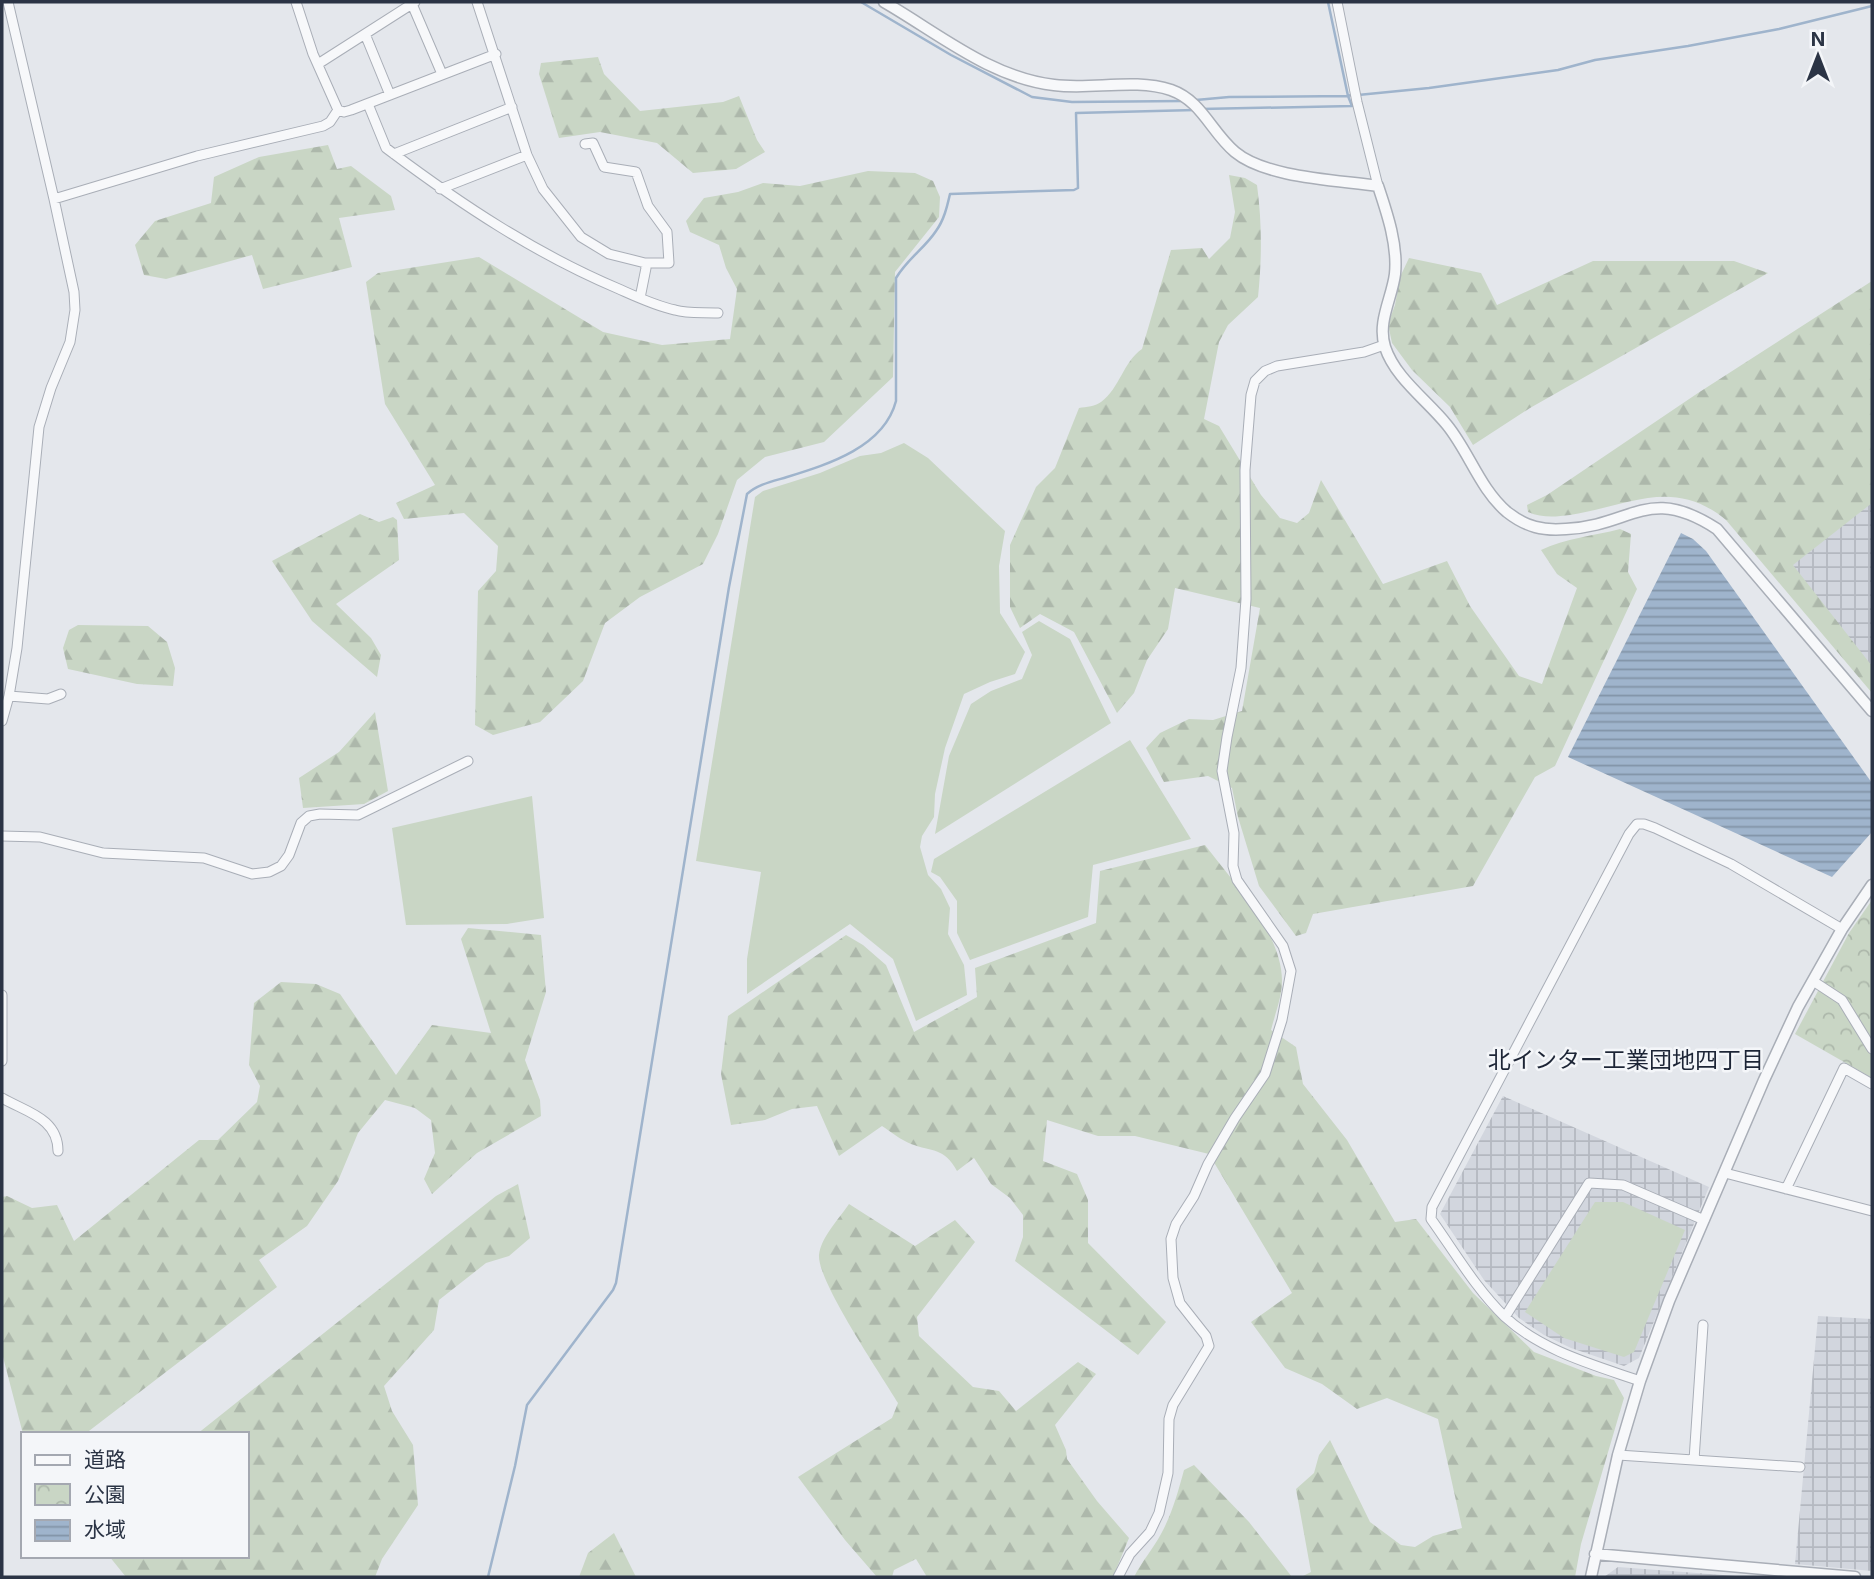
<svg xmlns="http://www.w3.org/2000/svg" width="1874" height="1579" font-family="Inter,'Noto Sans JP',sans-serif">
	<defs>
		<pattern id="industrial-grid" width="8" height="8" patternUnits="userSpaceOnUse" patternTransform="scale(1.75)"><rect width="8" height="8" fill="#d2d6de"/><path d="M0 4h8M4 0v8" fill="none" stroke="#b4b8c0"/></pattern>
		<pattern id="forest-firs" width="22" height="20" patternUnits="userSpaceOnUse" patternTransform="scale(1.75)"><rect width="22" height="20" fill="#c9d6c5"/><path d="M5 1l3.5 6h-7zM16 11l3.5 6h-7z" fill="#adb8ab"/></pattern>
		<pattern id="park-crowns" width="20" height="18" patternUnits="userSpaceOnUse" patternTransform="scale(1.75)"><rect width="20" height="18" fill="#c9d6c5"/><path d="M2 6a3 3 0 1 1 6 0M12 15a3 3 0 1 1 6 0" fill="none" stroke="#adb8ab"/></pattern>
		<pattern id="water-rules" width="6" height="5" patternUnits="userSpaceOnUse" patternTransform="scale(1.75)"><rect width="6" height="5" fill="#9fb4cc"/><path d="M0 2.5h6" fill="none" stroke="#8293a7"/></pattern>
	</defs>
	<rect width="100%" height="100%" fill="#e4e7ec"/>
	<path fill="url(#industrial-grid)" d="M 1872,374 L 1872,677 L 1718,501 Z
		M 1503,1096 L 1709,1187 L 1639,1358 L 1624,1366 L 1571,1348 L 1544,1335 L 1519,1318 L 1484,1280 L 1440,1214 Z
		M 1818,1316 L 1872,1319 L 1872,1571 L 1795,1564 Z
		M 1618,1567 L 1749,1577 L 1604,1577 Z"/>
	<path fill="#c9d6c5" d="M 904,443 L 928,458 L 1005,531 L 999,566 L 1000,613 L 1025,652 L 1015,674 L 990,682 L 964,694 L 945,748 L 935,794 L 934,817 L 922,836 L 920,847 L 928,875 L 941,889 L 950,908 L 948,934 L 964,965 L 967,995 L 916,1021 L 893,959 L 850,924 L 747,994 L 747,959 L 761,872 L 696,861 L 755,497 L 763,491 L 820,473 L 860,456 L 881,453 Z
		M 1039,621 L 1070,639 L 1111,723 L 935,834 L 949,756 L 971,704 L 991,691 L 1022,679 L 1032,655 L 1022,632 Z
		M 1130,740 L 1191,839 L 1093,865 L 1088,917 L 970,960 L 957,933 L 957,901 L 940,877 L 931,872 L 934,859 Z
		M 532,796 L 544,918 L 507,924 L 406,925 L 392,828 Z
		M 1595,1202 L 1623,1202 L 1685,1230 L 1634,1352 L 1624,1357 L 1564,1338 L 1525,1312 Z"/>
	<path fill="url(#forest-firs)" d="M 598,57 L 604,74 L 640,111 L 723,102 L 739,96 L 757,140 L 765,152 L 736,169 L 693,173 L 657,143 L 600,132 L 559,138 L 539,74 L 541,63 Z
		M 328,145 L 337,169 L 351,166 L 391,196 L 395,210 L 339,218 L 352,267 L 263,289 L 252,255 L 166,279 L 144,275 L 135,245 L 155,221 L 211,203 L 214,177 L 259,157 Z
		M 868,171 L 915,173 L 933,181 L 940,197 L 939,217 L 895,272 L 893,377 L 824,442 L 765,457 L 737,480 L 718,534 L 703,564 L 640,597 L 605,623 L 583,681 L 540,722 L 493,735 L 475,725 L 478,591 L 496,571 L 498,546 L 464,513 L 404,519 L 396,503 L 435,485 L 385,404 L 366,282 L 378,273 L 479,257 L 603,332 L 662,345 L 730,339 L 737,289 L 726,268 L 719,245 L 690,232 L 686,221 L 704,198 L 738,192 L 763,183 L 800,186 Z
		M 1229,175 L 1245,178 L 1257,185 C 1262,222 1262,259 1258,297 L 1228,325 L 1219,342 L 1204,419 L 1219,426 L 1261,495 L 1280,518 L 1297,523 L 1309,513 L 1321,480 L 1383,584 L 1447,561 L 1470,606 L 1519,676 L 1542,684 L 1577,588 L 1557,574 L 1541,550 C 1565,538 1594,536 1620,529 L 1631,534 L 1628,572 L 1637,589 L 1555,766 L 1535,777 L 1473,886 L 1313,914 L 1306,933 L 1296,936 L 1259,886 L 1238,817 L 1232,788 L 1208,776 L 1164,782 L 1146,748 L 1160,733 L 1189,719 L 1213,720 L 1242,711 L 1260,608 L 1175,588 L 1168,629 L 1147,660 L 1134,693 L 1117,713 L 1074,632 L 1040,614 L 1020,628 L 1010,607 L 1010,545 L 1036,487 L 1055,468 L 1079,408 C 1086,407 1096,406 1101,402 C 1120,388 1123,362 1142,349 L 1171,250 L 1202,248 L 1209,259 L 1230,238 L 1235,212 Z
		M 1409,258 L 1481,273 L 1497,305 L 1593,261 L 1734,261 L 1768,273 L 1530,408 L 1473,445 L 1450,407 L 1412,370 L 1392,343 L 1388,324 L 1395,305 L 1400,277 Z
		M 1872,281 L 1872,503 L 1793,565 L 1872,666 L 1872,693 L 1726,520 C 1673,476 1628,506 1570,515 C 1555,517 1542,518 1528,512 L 1527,505 L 1547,495 L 1698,393 Z
		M 360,514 L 379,522 L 393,517 L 397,520 L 399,560 L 336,604 L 371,638 L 381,655 L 377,677 L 312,621 L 272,561 Z
		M 78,625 L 148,626 L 167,642 L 175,668 L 173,686 L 137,684 L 68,669 L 63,648 L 69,630 Z
		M 375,712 L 388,791 L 364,804 L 303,808 L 299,778 L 339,752 Z
		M 1205,845 C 1233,882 1282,933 1282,981 C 1282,997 1275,1014 1271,1030 L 1296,1047 L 1303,1084 L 1347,1140 L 1395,1222 L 1416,1219 L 1473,1293 L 1534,1352 L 1596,1376 L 1614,1380 L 1624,1398 L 1581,1544 L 1575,1577 L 1301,1577 L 1311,1572 L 1296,1489 L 1314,1473 L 1319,1455 L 1330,1440 L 1370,1522 L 1401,1545 L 1415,1547 L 1433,1536 L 1462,1528 L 1438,1419 L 1387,1398 L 1357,1409 L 1322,1384 L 1285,1368 L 1251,1322 L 1292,1293 L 1209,1154 L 1135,1136 L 1098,1136 L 1047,1120 L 1043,1161 L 1077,1174 L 1088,1200 L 1088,1243 L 1166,1322 L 1138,1355 L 1015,1261 L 1023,1237 L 1023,1215 L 1010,1198 L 991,1184 L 974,1158 L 957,1171 C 944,1147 932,1152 911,1144 C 901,1140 891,1132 882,1126 L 839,1156 L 817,1106 L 792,1109 L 765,1120 L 731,1125 L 721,1074 L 728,1016 L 846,935 L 863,945 L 886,965 L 914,1032 L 977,997 L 975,968 L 1096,923 L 1100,871 Z
		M 468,928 L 541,935 L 546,992 L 525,1060 L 540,1100 L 541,1116 L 477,1153 L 432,1194 L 424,1179 L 435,1153 L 431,1120 L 415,1108 L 385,1100 L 358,1133 L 338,1181 L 307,1226 L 259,1260 L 277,1287 L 85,1434 L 23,1434 L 2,1353 L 2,1197 L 7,1196 L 32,1208 L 57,1205 L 74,1241 L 199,1140 L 218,1140 L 257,1102 L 260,1086 L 249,1065 L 254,1003 L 281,982 L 316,984 L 340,994 L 396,1075 L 432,1025 L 491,1033 L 461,939 Z
		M 518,1184 L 530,1238 L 509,1256 L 486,1263 L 439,1300 L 434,1330 L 384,1386 L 392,1411 L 413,1445 L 418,1505 L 382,1559 L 375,1577 L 126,1577 L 109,1556 L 247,1556 L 247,1434 L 197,1434 L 496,1196 Z
		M 849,1204 L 915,1246 L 955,1220 L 975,1242 L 917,1317 L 919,1336 L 973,1387 L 999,1391 L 1016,1411 L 1078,1362 L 1096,1374 L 1055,1425 L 1066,1450 L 1067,1459 L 1097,1501 L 1129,1538 L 1113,1577 L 927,1577 L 916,1559 L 894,1570 L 892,1577 L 877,1577 L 845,1540 L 798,1477 L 892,1418 L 898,1403 C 882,1376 817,1281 819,1255 C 821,1237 839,1219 849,1204 Z
		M 1194,1465 L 1249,1522 L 1292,1577 L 1134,1577 C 1142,1561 1153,1549 1161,1534 C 1172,1514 1178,1492 1184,1470 Z
		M 614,1533 L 636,1577 L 579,1577 L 588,1553 Z"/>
	<path fill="url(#park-crowns)" d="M 1872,900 L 1872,1078 L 1795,1034 L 1849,933 Z"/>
	<path fill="url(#water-rules)" d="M 1681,533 L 1693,539 L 1706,551 L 1872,783 L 1872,832 L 1832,877 L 1568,757 Z"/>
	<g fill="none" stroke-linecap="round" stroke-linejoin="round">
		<path stroke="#9fb4cc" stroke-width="2.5" d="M 861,2 L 951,55 L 1032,97 L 1072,102 L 1183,101
			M 1358,95 L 1429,88 L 1558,70 L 1595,60 L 1688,46 L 1779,29 L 1872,6
			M 1196,100 L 1229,97 L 1348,96 L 1328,2
			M 1201,109 L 1352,106 L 1348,96 L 1351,95
			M 488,1577 L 515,1466 L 527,1405 L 613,1290 L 616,1283 L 729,587 L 747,494 C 758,484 774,481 787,477 C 829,464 884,447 896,401 L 896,278 C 908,258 925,248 936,231 C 944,220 947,207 950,194 L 1074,190 L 1078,188 L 1076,113 L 1195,110"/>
		<defs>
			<path id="minor" d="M 296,2 L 313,54 L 338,110
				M 477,2 L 527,155 L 543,189 L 581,237 L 609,254 L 645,263 L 646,268 L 640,298
				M 1337,2 L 1357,102 L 1378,186
				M 412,4 L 442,74
				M 365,34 L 390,95
				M 318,64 L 415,2
				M 368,104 L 386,148 L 390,151 C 462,205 536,254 619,289 C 637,297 656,306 675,310 C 688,314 703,312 718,313
				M 338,110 L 344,112 L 351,110 L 496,54
				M 585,144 L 593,143 L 604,167 L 636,172 L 648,206 L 667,232 L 669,263 L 645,263
				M 394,154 L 512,107
				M 440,189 L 527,155
				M 54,199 L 197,156 L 323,126 L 330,122 L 338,110
				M 9,696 L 48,699 L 61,694
				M 2,721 L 9,696 L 17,648 L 39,427 L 51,388 L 70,342 L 75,310 L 74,292 L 54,199 L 8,2
				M 2,836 L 40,837 L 103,853 L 204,858 L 252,874 L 269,872 L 281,866 L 289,855 L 301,823 L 309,816 L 320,814 L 358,815 L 468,761
				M 1813,981 L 1842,1000 L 1872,1049
				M 2,995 L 2,1061
				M 2,1098 C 26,1112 58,1118 58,1151
				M 1725,1173 L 1872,1211
				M 1786,1189 L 1844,1068 L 1872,1084
				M 1505,1317 L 1589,1183 L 1623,1185 L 1704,1220
				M 1640,1381 C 1594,1365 1542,1351 1505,1317 C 1476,1289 1454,1251 1431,1219 L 1432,1207 L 1629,834 L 1637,824 L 1644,824 L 1655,828 L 1731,864 L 1842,929
				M 1618,1455 L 1800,1467
				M 1694,1460 L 1703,1325
				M 1118,1577 L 1130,1554 L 1150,1532 L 1159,1513 L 1168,1473 L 1169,1419 L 1173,1405 L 1209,1346 L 1206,1336 L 1180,1303 L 1173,1278 L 1171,1239 L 1176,1224 L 1194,1196 L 1208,1164 L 1235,1118 L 1265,1074 L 1282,1020 L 1291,971 L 1283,946 L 1237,880 L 1233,866 L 1234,833 L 1222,771 L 1227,737 L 1241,668 L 1246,599 L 1245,470 L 1251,395 L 1255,381 L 1265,371 L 1277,366 L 1364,352 L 1384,345"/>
			<path id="tertiary" d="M 884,2 C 938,33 991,78 1054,85 C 1092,90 1134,78 1171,90 C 1202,101 1211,132 1235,152 C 1266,178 1338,180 1378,186 C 1387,213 1398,245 1395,274 C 1392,298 1377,322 1385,347 C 1395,378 1427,400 1447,425 C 1469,452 1480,489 1507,512 C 1526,527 1543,531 1566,529 C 1632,526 1648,484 1717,529 L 1872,711
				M 1595,1554 L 1855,1577
				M 1591,1577 L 1618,1455 L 1640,1381 L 1669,1301 L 1764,1080 L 1798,1007 L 1842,929 L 1872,885"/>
		</defs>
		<use href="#minor" stroke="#a9aeb7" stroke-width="11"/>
		<use href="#tertiary" stroke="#a9aeb7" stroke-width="13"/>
		<use href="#minor" stroke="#f7f8fa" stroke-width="9"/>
		<use href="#tertiary" stroke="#f7f8fa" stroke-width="10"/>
	</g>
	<g text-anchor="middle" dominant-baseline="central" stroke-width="5" stroke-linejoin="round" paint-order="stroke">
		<g font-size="23" fill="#1d2536" stroke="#f4f6f9">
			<text x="1626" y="1060">北インター工業団地四丁目</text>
		</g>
	</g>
	<rect width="1874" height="1579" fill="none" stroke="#2b3445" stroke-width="7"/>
	<rect x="21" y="1432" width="228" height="126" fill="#f4f6f9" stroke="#a4a8b1" stroke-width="2"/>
	<rect x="35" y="1455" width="35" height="10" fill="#f7f8fa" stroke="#a4a8b1" stroke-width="2"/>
	<text x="84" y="1467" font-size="21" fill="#2b3445">道路</text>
	<rect x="35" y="1484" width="35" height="21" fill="url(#park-crowns)" stroke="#a4a8b1" stroke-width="2"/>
	<text x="84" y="1502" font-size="21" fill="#2b3445">公園</text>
	<rect x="35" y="1520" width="35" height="21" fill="url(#water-rules)" stroke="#a4a8b1" stroke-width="2"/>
	<text x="84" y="1537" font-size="21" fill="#2b3445">水域</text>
	<g transform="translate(1818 56)" stroke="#f4f6f9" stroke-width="5" paint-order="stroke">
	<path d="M0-5L12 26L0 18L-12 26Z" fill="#2b3445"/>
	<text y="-10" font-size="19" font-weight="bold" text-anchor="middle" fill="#2b3445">N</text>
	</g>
</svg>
